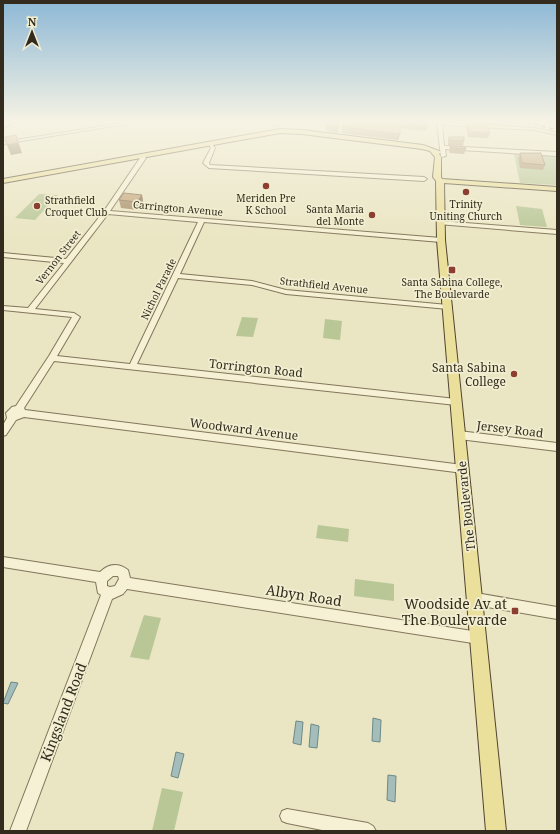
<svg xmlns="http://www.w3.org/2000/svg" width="560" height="834" font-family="'Noto Serif',serif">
	<rect width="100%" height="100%" fill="#eae5c2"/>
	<path fill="#b9c797" d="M 514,154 L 557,157 L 557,185 L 520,183 Z
		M 39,194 L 58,195 L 35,220 L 15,218 Z
		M 516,206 L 542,209 L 547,227 L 520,225 Z
		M 242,317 L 258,318 L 253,337 L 236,336 Z
		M 325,319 L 342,321 L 340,340 L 323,338 Z
		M 318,525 L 349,529 L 348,542 L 316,538 Z
		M 355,579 L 394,584 L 394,601 L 354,596 Z
		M 144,615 L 161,618 L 149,660 L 130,657 Z
		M 162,788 L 183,792 L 174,831 L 152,831 Z"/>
	<path fill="#a4bdba" stroke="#6c8a87" d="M 11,682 L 18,683 L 8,704 L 3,703 Z
		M 373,718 L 381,720 L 380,742 L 372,741 Z
		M 296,721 L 303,722 L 301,745 L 293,743 Z
		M 311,724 L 319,726 L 317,748 L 309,747 Z
		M 176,752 L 184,754 L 178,778 L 171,776 Z
		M 388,775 L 396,776 L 395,802 L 387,800 Z"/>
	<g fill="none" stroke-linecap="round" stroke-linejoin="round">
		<defs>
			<path id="minor" d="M 129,122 L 138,122 L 3,144 L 3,142 Z
				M 272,122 L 276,122 L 279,125 L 275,126 Z
				M 437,122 L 535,128 L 557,133 L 557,135 L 535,130 L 442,125 L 444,146 L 557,152 L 557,156 L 445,149 L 446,156 L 441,157 Z
				M 211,143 L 215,148 L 209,163 L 210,165 L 424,177 L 427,179 L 424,181 L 209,168 L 203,163 L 211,148 L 209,144 Z
				M 142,154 L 146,158 L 110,211 L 441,238 L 444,240 L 441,242 L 204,222 L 180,274 L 252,281 L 286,290 L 448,305 L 452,307 L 448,309 L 286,294 L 252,285 L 178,278 L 137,364 L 456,399 L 460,402 L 456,405 L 54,361 L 24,408 L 25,410 L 463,465 L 466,466 L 468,469 L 466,472 L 463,473 L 24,417 L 16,420 L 6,435 L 3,436 L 3,425 L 7,418 L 6,413 L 12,407 L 16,406 L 49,356 L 72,317 L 3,310 L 3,306 L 28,308 L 64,263 L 3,257 L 3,253 L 66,259 L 104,211 L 140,158 L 139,156 ZM 108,214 L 198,222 L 130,364 L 57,356 L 80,317 L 74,313 L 35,309 Z
				M 440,221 L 557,230 L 557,234 L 438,224 L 438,222 Z
				M 459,431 L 557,443 L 557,451 L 459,439 L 456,438 L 454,435 L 456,432 Z
				M 3,557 L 100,572 C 109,563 119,563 128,570 L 130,578 L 479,632 L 483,634 L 485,638 L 483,642 L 479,644 L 127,589 L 123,594 L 112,599 L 26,831 L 10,831 L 101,595 L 98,593 L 96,582 L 3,567 ZM 113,576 L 118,576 L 119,579 L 115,586 L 110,587 L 107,586 L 107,581 Z
				M 476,593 L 557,607 L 557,619 L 476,605 L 472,603 L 470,599 L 472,595 Z
				M 287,809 L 368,823 L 373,826 L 376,831 L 327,831 L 287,823 L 282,821 L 280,816 L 282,811 Z"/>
			<path id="major" d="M 6,122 L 13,122 L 3,129 L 3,124 Z
				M 280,129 L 302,130 L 423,145 L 442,152 L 439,154 L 441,157 L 441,177 L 442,179 L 557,187 L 557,191 L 444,183 L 445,240 L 506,831 L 486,831 L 437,240 L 436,181 L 433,177 L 435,157 L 430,151 L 422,149 L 302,134 L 280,133 L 3,183 L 3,179 Z"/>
		</defs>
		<use href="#minor" stroke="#82765b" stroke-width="2"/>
		<use href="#major" stroke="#50442f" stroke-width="2"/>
		<use href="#minor" fill="#f6f1d4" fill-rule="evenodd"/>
		<use href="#major" fill="#ebdf9c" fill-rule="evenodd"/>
		<path stroke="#332c1e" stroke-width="1.5" stroke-dasharray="4 4" stroke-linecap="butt" d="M 526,122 L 557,130
			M 551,122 L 557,124"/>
	</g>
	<path fill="#a98f6a" d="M 326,122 L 340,122 L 337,133 L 326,130 Z
		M 345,122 L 429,122 L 426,131 L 400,128 L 398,140 L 397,140 L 342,133 L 342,127 Z
		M 474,122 L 503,122 L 502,125 L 475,123 Z
		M 468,123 L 490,133 L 488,138 L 468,137 L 466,128 Z
		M 449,137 L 464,141 L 463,146 L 448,145 L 448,141 Z
		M 450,146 L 466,149 L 464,154 L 450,153 L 449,151 Z
		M 520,153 L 545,165 L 543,170 L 520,168 L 518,158 Z
		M 142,195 L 143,202 L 138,210 L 121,208 L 119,200 Z"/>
	<path fill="#8a7456" d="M 338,122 L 340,122 L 337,133 Z
		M 398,134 L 400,134 L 398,140 L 397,140 Z
		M 16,135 L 22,153 L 11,155 L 7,145 Z
		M 142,195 L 143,202 L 138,210 L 137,202 Z"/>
	<path fill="#c5a67b" stroke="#8a7456" d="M 345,122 L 428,122 L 428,125 L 400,122 L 400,134 L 398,134 L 342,127 Z
		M 468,123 L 487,124 L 490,133 L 469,132 Z
		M 16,135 L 18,143 L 7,145 L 5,137 Z
		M 449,137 L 464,137 L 464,141 L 449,140 Z
		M 450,146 L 465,147 L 466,149 L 451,148 Z
		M 520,153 L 541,153 L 545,165 L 522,163 Z
		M 124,193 L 142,195 L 137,202 L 119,200 Z"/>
	<linearGradient id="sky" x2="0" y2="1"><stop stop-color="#8db8d6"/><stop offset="0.51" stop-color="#f6f3e4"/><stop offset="1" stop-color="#f6f3e4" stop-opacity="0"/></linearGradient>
	<rect width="560" height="239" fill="url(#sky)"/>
	<g fill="#8c3e30" stroke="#f2eed1" stroke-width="1.5">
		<circle cx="266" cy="186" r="4"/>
		<circle cx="466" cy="192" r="4"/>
		<circle cx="37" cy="206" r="4"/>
		<circle cx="372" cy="215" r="4"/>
		<rect x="448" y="266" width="8" height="8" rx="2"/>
		<circle cx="514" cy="374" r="4"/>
		<rect x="511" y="607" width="8" height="8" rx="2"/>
	</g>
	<g text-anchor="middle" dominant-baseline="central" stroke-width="3.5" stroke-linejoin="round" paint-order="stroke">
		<g font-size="10" fill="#332c1e" stroke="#f2eed1">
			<text x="266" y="198">Meriden Pre<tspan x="266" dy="12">K School</tspan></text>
			<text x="45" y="200" text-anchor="start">Strathfield<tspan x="45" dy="12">Croquet Club</tspan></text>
			<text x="466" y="204">Trinity<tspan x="466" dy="12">Uniting Church</tspan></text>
			<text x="364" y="209" text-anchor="end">Santa Maria<tspan x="364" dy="12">del Monte</tspan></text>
			<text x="452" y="282">Santa Sabina College,<tspan x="452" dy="12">The Boulevarde</tspan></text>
		</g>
		<g font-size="10" fill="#332c1e" stroke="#f2eed1">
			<text transform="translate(178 208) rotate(5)">Carrington Avenue</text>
			<text transform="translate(58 257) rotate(-52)">Vernon Street</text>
			<text transform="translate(324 285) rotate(6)">Strathfield Avenue</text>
			<text transform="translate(158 289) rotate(-64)">Nichol Parade</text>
		</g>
		<g font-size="12" fill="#332c1e" stroke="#f2eed1" text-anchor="end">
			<text x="506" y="367">Santa Sabina<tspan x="506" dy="14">College</tspan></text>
		</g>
		<g font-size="12" fill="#332c1e" stroke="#f2eed1">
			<text transform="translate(256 368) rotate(6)">Torrington Road</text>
			<text transform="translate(244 429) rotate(7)">Woodward Avenue</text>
			<text transform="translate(510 429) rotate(7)">Jersey Road</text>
			<text transform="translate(466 506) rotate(-96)">The Boulevarde</text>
		</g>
		<g font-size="14" fill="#332c1e" stroke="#f2eed1">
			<text transform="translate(304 595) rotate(9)">Albyn Road</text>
			<text transform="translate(63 712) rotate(-69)">Kingsland Road</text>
		</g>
		<g font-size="14" fill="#332c1e" stroke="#f2eed1" text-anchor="end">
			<text x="507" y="603">Woodside Av at<tspan x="507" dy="16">The Boulevarde</tspan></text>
		</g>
	</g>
	<rect width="560" height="834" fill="none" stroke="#332c1e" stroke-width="8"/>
	<g transform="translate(32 32)" stroke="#f2eed1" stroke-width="3" paint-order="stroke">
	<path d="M0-3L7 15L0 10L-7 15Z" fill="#332c1e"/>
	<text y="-6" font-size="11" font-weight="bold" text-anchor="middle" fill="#332c1e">N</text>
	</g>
</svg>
